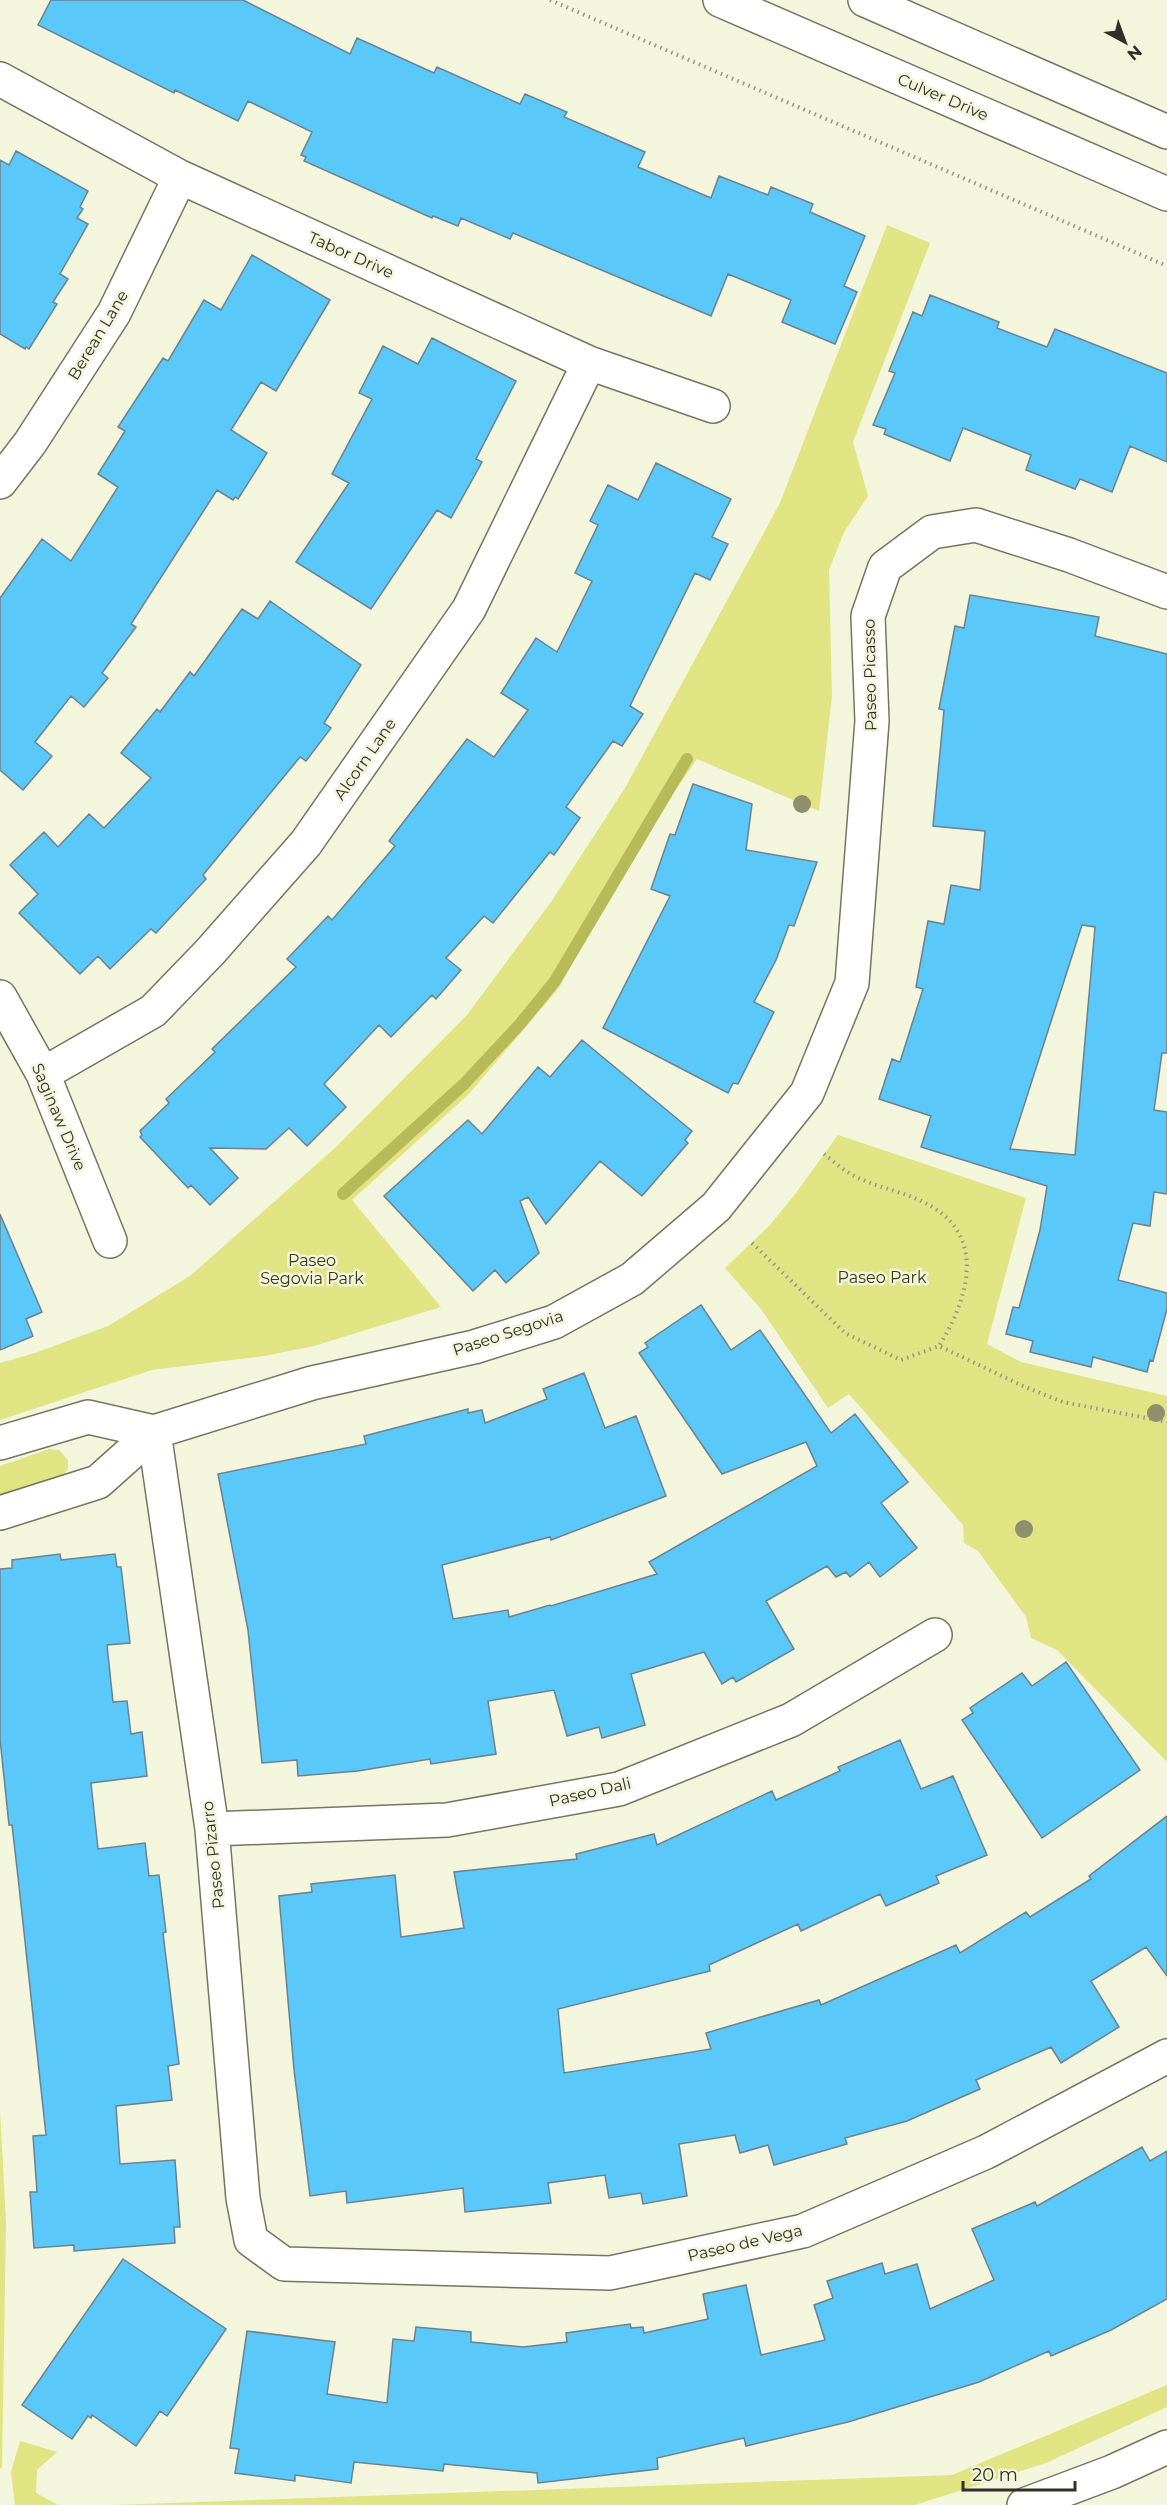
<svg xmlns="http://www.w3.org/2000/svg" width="1167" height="2505" font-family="Montserrat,sans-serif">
	<rect width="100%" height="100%" fill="#f3f5dd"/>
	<path fill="#e1e483" d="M 887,225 L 930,243 L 853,442 L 868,496 L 844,532 L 829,570 L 832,696 L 819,811 L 697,759 L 648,830 L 558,989 L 468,1095 L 352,1200 L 441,1307 L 314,1346 L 264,1356 L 152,1370 L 0,1420 L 0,1363 L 35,1353 L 108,1326 L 190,1276 L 335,1148 L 467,1015 L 551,902 L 625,788 L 780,503 Z
		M 838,1135 L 1026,1198 L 987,1344 L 1021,1362 L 1167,1396 L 1167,1762 L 1057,1650 L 1031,1638 L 1026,1617 L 978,1551 L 964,1543 L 963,1525 L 849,1394 L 828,1408 L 761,1309 L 725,1268 L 768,1227 L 793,1197 Z
		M 49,1449 L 59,1450 L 68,1460 L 68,1468 L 63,1477 L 0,1500 L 0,1466 Z
		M 0,2109 L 6,2222 L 2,2467 L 0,2469 Z
		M 1167,2385 L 1167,2407 L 1046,2463 L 915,2505 L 113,2505 L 952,2475 Z
		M 20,2441 L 57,2452 L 37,2470 L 36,2493 L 58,2505 L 15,2505 L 11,2472 Z"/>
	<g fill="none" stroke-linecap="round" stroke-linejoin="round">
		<path stroke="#b7ba58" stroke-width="12" d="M 343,1194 L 464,1084 L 520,1024 L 555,981 L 687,759"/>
	</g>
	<path fill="#5ac8f9" stroke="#6c828e" stroke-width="1.5" fill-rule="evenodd" d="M 51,0 L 243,0 L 350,54 L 357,38 L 434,73 L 437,67 L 520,104 L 525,94 L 567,112 L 564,117 L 645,152 L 638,167 L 711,198 L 719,176 L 768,195 L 771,187 L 813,204 L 810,212 L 865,236 L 844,286 L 857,292 L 835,344 L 782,322 L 791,300 L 728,274 L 711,316 L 513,233 L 510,239 L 461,218 L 458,226 L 433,216 L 432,218 L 304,161 L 306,157 L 301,155 L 312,132 L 248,101 L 238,121 L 175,90 L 174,93 L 38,25 Z
		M 16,151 L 88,191 L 80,207 L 83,209 L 77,218 L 88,224 L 60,274 L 68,279 L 53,302 L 57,304 L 29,349 L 26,347 L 25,349 L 0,334 L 0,160 L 9,165 Z
		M 252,255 L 330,300 L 276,391 L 261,382 L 231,430 L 267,453 L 238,499 L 235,497 L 233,500 L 217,490 L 131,624 L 136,627 L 102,673 L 108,678 L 84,707 L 71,696 L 35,742 L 52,756 L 23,790 L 0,770 L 0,598 L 42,539 L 71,561 L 118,487 L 98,474 L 125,431 L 118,427 L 163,358 L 168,361 L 204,300 L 221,310 Z
		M 930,295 L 999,322 L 997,328 L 1047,347 L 1055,329 L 1167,373 L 1167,462 L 1130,446 L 1112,492 L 1080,479 L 1075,489 L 1026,470 L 1031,455 L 963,428 L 950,461 L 884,434 L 886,429 L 873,425 L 895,373 L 889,371 L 913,312 L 922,316 Z
		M 432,338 L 516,381 L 476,459 L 482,462 L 451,518 L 437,510 L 371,609 L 296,562 L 349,483 L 332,474 L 372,399 L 359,393 L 383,346 L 418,364 Z
		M 656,463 L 731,499 L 712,537 L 728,544 L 710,580 L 695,573 L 630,706 L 643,714 L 622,746 L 613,741 L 566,807 L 580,818 L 554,855 L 550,852 L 493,923 L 484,916 L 446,958 L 461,970 L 436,999 L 432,995 L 391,1037 L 379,1025 L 324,1084 L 346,1107 L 307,1146 L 289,1128 L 266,1149 L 210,1148 L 238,1178 L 210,1205 L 191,1185 L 188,1188 L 140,1137 L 142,1135 L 140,1131 L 169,1103 L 166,1099 L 215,1052 L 212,1049 L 296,967 L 287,959 L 328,916 L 332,920 L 395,846 L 389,841 L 467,739 L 494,757 L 528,710 L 501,693 L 536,638 L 557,652 L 592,581 L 575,573 L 598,525 L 590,521 L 608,485 L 638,500 Z
		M 970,595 L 1099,617 L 1095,636 L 1167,654 L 1167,1053 L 1162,1053 L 1154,1110 L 1167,1112 L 1167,1194 L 1154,1192 L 1150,1226 L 1133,1223 L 1118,1280 L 1167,1293 L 1167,1309 L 1153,1361 L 1150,1360 L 1147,1372 L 1093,1357 L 1091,1367 L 1030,1352 L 1033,1341 L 1006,1334 L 1013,1307 L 1019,1308 L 1040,1230 L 1047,1186 L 921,1147 L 931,1116 L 879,1099 L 892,1059 L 900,1062 L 923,989 L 916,987 L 928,921 L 944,924 L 951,885 L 980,890 L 985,831 L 933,826 L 944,710 L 939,709 L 955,626 L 964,628 ZM 1082,925 L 1095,927 L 1075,1155 L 1010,1149 Z
		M 270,601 L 361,665 L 324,723 L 331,728 L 306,761 L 300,757 L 203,875 L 206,879 L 156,933 L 151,929 L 110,969 L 98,956 L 80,974 L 19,913 L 38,894 L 10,865 L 44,832 L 58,847 L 89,814 L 104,828 L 151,778 L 121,753 L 157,709 L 160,712 L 190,672 L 194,676 L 242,609 L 258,619 Z
		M 693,784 L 752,804 L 746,850 L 817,862 L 794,926 L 789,925 L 776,960 L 754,1002 L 774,1012 L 738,1084 L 733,1083 L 728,1093 L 603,1028 L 670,896 L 651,889 L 670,834 L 675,835 Z
		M 582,1040 L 692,1131 L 685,1140 L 688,1143 L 642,1196 L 600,1161 L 546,1224 L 528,1197 L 520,1201 L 539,1253 L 506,1283 L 495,1270 L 473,1291 L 384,1196 L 468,1120 L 482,1134 L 538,1067 L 550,1077 Z
		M 0,1214 L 42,1312 L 26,1319 L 33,1336 L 0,1350 Z
		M 701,1305 L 731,1350 L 760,1330 L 831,1433 L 855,1414 L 908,1482 L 881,1503 L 917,1548 L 880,1577 L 869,1562 L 850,1577 L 846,1572 L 836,1577 L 827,1566 L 766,1601 L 794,1649 L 736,1682 L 733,1677 L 722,1684 L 704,1652 L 631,1674 L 645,1725 L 602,1738 L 599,1727 L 567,1736 L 554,1690 L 488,1701 L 496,1754 L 431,1764 L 430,1759 L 358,1771 L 298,1776 L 297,1760 L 262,1763 L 248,1630 L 218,1474 L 366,1444 L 364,1436 L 468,1409 L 468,1413 L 482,1410 L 485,1423 L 547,1399 L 543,1389 L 584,1373 L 605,1428 L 636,1416 L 666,1496 L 551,1540 L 550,1537 L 442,1565 L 453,1619 L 508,1610 L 509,1617 L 550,1605 L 551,1606 L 657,1574 L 649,1562 L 817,1466 L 806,1442 L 722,1474 L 639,1353 L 648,1347 L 645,1343 Z
		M 60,1554 L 61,1560 L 115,1554 L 117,1567 L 121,1567 L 130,1643 L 107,1645 L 113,1702 L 127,1701 L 131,1734 L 142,1732 L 147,1776 L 91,1783 L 98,1849 L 145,1843 L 149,1876 L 159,1875 L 166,1932 L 163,1933 L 179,2064 L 168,2066 L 172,2100 L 116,2106 L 120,2164 L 175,2160 L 180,2227 L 174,2227 L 175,2243 L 74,2251 L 74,2245 L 34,2248 L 30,2192 L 37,2192 L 33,2136 L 46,2135 L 18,1877 L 12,1825 L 9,1825 L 0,1739 L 0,1569 L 12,1568 L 12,1560 Z
		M 1066,1662 L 1140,1770 L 1042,1838 L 962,1720 L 973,1713 L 970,1708 L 1022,1673 L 1032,1686 Z
		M 900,1740 L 921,1789 L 953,1776 L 987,1855 L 936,1876 L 939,1883 L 886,1906 L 880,1894 L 801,1931 L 798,1924 L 709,1965 L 710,1971 L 558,2009 L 564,2073 L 711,2049 L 706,2033 L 819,2000 L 821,2005 L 956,1945 L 960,1953 L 1026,1912 L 1030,1917 L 1091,1879 L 1089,1876 L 1167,1816 L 1167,1976 L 1146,1947 L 1091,1981 L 1119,2027 L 1061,2063 L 1051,2047 L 976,2080 L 980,2089 L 907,2121 L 845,2138 L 847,2144 L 774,2165 L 768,2145 L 740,2153 L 735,2135 L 679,2144 L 687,2196 L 643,2204 L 641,2193 L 609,2198 L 605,2175 L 548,2183 L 551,2203 L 465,2212 L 463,2188 L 347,2203 L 346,2191 L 310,2196 L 294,2070 L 279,1896 L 312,1892 L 311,1884 L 395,1875 L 401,1937 L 464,1928 L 454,1872 L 577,1859 L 576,1854 L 654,1834 L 657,1845 L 772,1791 L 776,1800 L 840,1771 L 838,1767 Z
		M 1142,2147 L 1150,2161 L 1167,2151 L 1167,2299 L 1111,2330 L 1051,2356 L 1049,2351 L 979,2382 L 848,2422 L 746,2446 L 744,2438 L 657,2458 L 658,2469 L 538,2483 L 537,2473 L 444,2464 L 443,2471 L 354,2462 L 351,2483 L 295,2475 L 295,2481 L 235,2473 L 239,2449 L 230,2448 L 247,2331 L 335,2342 L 327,2394 L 387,2403 L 393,2339 L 414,2341 L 416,2327 L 471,2332 L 471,2342 L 523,2347 L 567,2342 L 566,2333 L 630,2324 L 631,2328 L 643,2327 L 644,2333 L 708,2319 L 703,2294 L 746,2285 L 761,2355 L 825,2340 L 814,2305 L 833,2298 L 827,2281 L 882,2263 L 885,2274 L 917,2264 L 930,2309 L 994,2280 L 972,2229 L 1035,2202 L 1037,2206 Z
		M 123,2259 L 226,2329 L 167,2416 L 160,2411 L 136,2446 L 92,2415 L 91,2418 L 88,2416 L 72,2439 L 22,2405 Z"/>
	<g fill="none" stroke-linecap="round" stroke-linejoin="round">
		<defs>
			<path id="minor" d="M 0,79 L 180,177 L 589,363 L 713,406
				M 0,482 L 30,443 L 114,313 L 180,177
				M 0,997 L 43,1074 L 110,1241
				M 43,1074 L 153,1011 L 210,952 L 306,843 L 469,609 L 589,363
				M 154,1432 L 212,1829 L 243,2198 L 251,2240 L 284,2264 L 610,2273 L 803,2231 L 986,2152 L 1167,2056
				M 0,1443 L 88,1417 L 154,1432
				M 0,1513 L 98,1482 L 154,1432 L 312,1383 L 474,1347 L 554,1322 L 632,1279 L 716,1207 L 807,1093 L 852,983 L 872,721 L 868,616 L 885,567 L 932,532 L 976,525 L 1069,555 L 1167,592
				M 212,1829 L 447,1820 L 619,1789 L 791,1720 L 935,1635
				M 1024,2505 L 1112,2472 L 1167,2447"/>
			<path id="major" d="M 720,0 L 1167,194
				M 865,0 L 1167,132"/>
		</defs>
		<use href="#minor" stroke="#757661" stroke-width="36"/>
		<use href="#major" stroke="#757661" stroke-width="36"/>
		<path stroke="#959786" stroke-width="4" stroke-dasharray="1.5 4.5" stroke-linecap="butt" d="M 550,0 L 1167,266
			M 824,1154 C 832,1160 840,1168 849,1173 C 876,1189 908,1191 934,1208 C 987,1241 966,1303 939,1346
			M 752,1243 L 845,1333 L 901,1360 L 939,1346 L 1025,1387 L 1063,1402 L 1167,1422"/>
		<use href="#minor" stroke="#fff" stroke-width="33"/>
		<use href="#major" stroke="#fff" stroke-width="33"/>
	</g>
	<g fill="#8d8f6d">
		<circle cx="802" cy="804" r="9"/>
		<circle cx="1156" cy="1413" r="9"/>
		<circle cx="1024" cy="1529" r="9"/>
	</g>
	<g text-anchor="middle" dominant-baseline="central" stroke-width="5" stroke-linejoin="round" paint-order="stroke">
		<g font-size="16" fill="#2e2f26" stroke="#f3f5dd">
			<text transform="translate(943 97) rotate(23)">Culver Drive</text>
			<text transform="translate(351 255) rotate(24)">Tabor Drive</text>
			<text transform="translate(98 335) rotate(-59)">Berean Lane</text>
			<text transform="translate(870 675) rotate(-91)">Paseo Picasso</text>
			<text transform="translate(365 759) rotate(-55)">Alcorn Lane</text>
			<text transform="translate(59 1117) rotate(67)">Saginaw Drive</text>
			<text transform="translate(508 1333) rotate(-18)">Paseo Segovia</text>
			<text transform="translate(590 1792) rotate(-13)">Paseo Dali</text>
			<text transform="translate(213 1855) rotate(-96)">Paseo Pizarro</text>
			<text transform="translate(745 2243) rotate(-13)">Paseo de Vega</text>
		</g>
		<g font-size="16" fill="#3a3b11" stroke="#f3f5dd">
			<text x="312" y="1260">Paseo<tspan x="312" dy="18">Segovia Park</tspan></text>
			<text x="882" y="1277">Paseo Park</text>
		</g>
	</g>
	<g transform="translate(1125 42) rotate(139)" stroke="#f3f5dd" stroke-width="4.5" paint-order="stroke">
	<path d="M0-4.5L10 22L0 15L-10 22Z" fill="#2e2f26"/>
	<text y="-9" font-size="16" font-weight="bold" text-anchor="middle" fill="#2e2f26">N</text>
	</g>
	<path d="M963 2481v9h112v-9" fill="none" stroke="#2e2f26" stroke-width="3"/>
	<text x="972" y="2481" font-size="18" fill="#2e2f26" stroke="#f3f5dd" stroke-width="4.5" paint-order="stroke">20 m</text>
</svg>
